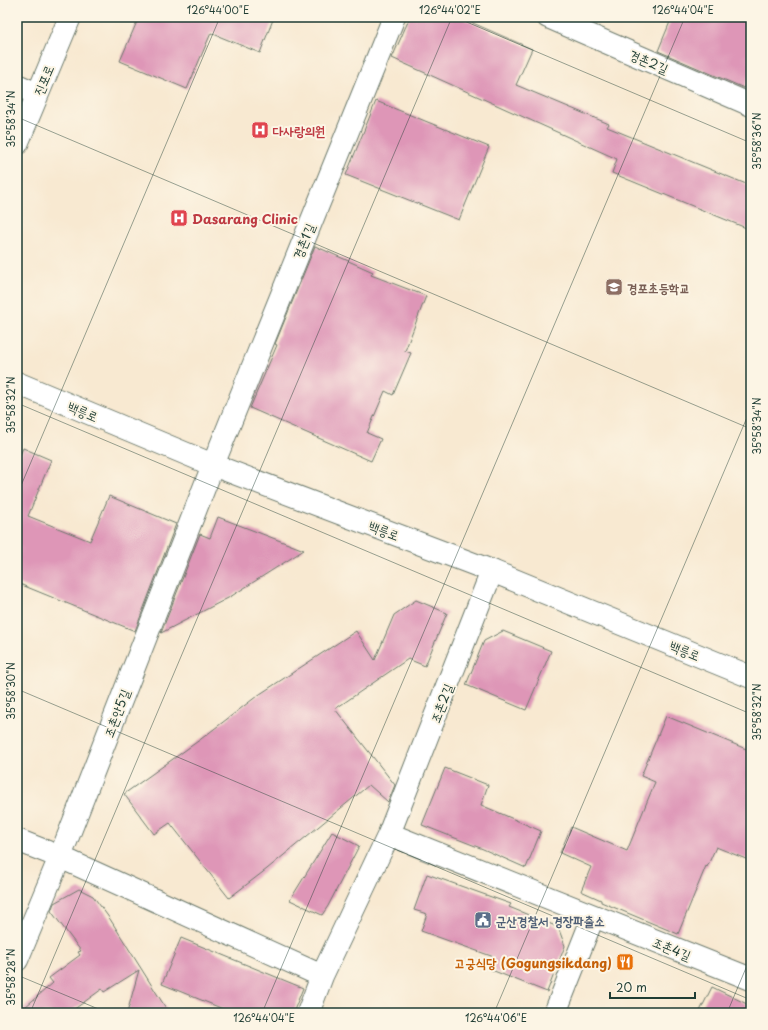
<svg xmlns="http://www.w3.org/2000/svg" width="768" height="1030" font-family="'Playpen Sans','Poor Story',sans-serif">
	<rect width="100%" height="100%" fill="#fcf5e5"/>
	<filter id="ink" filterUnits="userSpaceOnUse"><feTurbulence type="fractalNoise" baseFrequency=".025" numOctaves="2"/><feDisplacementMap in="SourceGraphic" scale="8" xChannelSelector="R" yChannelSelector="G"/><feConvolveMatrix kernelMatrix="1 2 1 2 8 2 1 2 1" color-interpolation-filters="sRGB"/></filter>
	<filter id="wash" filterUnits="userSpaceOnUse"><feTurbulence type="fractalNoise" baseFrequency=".012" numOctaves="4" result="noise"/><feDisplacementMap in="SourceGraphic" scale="16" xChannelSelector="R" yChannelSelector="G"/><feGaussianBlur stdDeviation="0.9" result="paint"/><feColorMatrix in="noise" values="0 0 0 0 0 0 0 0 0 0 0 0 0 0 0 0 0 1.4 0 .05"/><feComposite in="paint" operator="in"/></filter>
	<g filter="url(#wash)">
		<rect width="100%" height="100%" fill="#f8e9d1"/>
		<g id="blocks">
			<path fill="#de96b7" d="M 139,17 L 274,17 L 260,53 L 211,33 L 187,89 L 120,61 Z
				M 410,17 L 459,17 L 532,49 L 516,85 L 609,124 L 607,127 L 751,186 L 751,230 L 612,173 L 617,159 L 392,58 Z
				M 672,17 L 751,17 L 751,72 L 744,88 L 658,51 Z
				M 376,101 L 489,147 L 459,220 L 346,175 Z
				M 315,246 L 373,272 L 371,275 L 426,296 L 405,351 L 411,353 L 393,395 L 385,391 L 367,433 L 381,439 L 371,461 L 250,408 L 277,345 L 275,344 Z
				M 23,448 L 51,460 L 28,516 L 90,541 L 109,496 L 176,524 L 135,631 L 17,583 L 17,463 Z
				M 218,517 L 304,550 L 230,597 L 161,633 L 200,534 L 210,538 Z
				M 416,600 L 447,613 L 425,666 L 408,659 L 335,709 L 395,785 L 388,802 L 369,785 L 267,869 L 229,898 L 170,823 L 154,834 L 124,794 L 201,739 L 257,696 L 356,631 L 375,660 L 394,615 Z
				M 503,631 L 551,651 L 526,710 L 466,685 L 484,641 Z
				M 666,716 L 751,751 L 751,861 L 716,847 L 707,867 L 706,866 L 678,934 L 601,902 L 601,900 L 581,891 L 591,867 L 560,853 L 571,827 L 627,851 L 655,782 L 641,776 Z
				M 445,768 L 488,785 L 481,805 L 541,831 L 526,868 L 483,849 L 422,825 Z
				M 332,832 L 359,846 L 328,906 L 322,915 L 290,900 Z
				M 427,874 L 511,904 L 509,907 L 558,927 L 565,946 L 547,992 L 489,969 L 494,957 L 421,931 L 427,914 L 414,910 Z
				M 79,889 L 93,896 L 110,919 L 169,1013 L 127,1013 L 139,970 L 104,992 L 102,989 L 69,1013 L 18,1013 L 53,983 L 49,978 L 80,955 L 78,952 L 81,951 L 51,911 L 54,903 Z
				M 181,938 L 303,988 L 293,1013 L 233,1013 L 162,984 Z
				M 712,987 L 751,1006 L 751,1013 L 699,1013 Z"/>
		</g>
	</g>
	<g filter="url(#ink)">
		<use href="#blocks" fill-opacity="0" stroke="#6b796b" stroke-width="1"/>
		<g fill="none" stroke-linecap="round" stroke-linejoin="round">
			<defs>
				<path id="minor" d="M 548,17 L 751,105
					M 17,85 L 37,94
					M 389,834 L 751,979
					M 17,840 L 60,857 L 322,976
					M 17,960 L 60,857 L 213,465 L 394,17
					M 308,1013 L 322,976 L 389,834 L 492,571
					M 555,1013 L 593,917"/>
				<path id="tertiary" d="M 17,144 L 70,17
					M 17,383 L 213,465 L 492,571 L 751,677"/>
			</defs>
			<use href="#minor" stroke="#6b796b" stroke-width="24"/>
			<use href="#tertiary" stroke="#6b796b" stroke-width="24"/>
			<use href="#minor" stroke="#fff" stroke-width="22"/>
			<use href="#tertiary" stroke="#fff" stroke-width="22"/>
		</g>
	</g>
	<path fill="none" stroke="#1f3d34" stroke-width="1" stroke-opacity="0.45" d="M 455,17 L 751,143M 17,117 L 751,429M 17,403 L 751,714M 17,495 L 220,17M 17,689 L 751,1000M 17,975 L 108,1013M 30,1013 L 452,17M 262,1013 L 685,17M 494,1013 L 751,408M 727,1013 L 751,956"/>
	<defs>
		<symbol id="hospital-square" viewBox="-11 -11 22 22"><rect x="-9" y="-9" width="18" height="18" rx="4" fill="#e0444e" stroke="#fcf5e5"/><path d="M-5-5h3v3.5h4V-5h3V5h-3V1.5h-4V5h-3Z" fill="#fff"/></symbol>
		<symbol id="school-square" viewBox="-11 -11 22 22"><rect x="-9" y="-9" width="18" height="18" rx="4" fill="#8d6e63" stroke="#fcf5e5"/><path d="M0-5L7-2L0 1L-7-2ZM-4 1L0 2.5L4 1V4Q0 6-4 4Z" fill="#fff"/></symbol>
		<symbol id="civic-square" viewBox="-11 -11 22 22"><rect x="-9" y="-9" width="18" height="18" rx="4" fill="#5c6f8a" stroke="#fcf5e5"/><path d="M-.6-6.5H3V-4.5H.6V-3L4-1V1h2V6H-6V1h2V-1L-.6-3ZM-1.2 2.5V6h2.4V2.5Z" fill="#fff"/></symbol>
		<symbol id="restaurant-square" viewBox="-11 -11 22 22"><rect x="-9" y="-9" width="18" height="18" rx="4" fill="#e8710a" stroke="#fcf5e5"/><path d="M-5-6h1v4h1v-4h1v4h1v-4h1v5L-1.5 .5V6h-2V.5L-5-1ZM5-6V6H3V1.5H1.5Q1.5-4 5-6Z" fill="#fff"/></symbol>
	</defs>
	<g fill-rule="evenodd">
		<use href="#hospital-square" x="250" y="120" width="20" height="20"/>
		<use href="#hospital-square" x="169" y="208" width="20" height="20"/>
		<use href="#school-square" x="604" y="277" width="20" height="20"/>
		<use href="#civic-square" x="473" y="910" width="20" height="20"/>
		<use href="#restaurant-square" x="615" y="952" width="20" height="20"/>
	</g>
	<g text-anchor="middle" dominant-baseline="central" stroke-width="4" stroke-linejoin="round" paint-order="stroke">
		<g font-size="13" fill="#1f3d34" stroke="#fcf5e5">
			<text transform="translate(649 61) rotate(23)">경촌2길</text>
			<text transform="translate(43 80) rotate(-67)">진포로</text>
			<text transform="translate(303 241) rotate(-68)">경촌1길</text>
			<text transform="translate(83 411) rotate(23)">백릉로</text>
			<text transform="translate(384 530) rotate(21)">백릉로</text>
			<text transform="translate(685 650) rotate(22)">백릉로</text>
			<text transform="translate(441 703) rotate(-69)">조촌2길</text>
			<text transform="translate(116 713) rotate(-69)">조촌안5길</text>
			<text transform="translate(672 948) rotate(22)">조촌4길</text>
		</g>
		<g font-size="13" font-weight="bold" fill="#be3a42" stroke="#fcf5e5" text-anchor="start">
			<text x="273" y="130">다사랑의원</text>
			<text x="192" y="218">Dasarang Clinic</text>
		</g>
		<g font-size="13" font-weight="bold" fill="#785e54" stroke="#fcf5e5" text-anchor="start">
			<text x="627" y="287">경포초등학교</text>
		</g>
		<g font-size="13" font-weight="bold" fill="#4e5e75" stroke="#fcf5e5" text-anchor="start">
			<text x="496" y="920">군산경찰서 경장파출소</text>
		</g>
		<g font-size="13" font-weight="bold" fill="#c56008" stroke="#fcf5e5" text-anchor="end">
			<text x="612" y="962">고궁식당 (Gogungsikdang)</text>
		</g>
	</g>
	<rect width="768" height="1030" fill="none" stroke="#fcf5e5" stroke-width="44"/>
	<path d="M610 992v6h85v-6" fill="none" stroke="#1f3d34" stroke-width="2"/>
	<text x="616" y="992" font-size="12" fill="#1f3d34" stroke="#fcf5e5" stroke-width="3" paint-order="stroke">20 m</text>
	<rect x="22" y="22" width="724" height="986" fill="none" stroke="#1f3d34" stroke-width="1.5"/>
	<g font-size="10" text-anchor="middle" fill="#1f3d34">
		<text x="218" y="14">126°44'00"E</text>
		<text x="450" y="14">126°44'02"E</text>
		<text x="683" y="14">126°44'04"E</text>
		<text transform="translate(11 119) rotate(-90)" y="4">35°58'34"N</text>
		<text transform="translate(757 141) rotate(-90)" y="4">35°58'36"N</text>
		<text transform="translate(11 405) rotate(-90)" y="4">35°58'32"N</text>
		<text transform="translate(757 426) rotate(-90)" y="4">35°58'34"N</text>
		<text transform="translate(11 691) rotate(-90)" y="4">35°58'30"N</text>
		<text transform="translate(757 712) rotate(-90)" y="4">35°58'32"N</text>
		<text transform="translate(11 977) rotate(-90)" y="4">35°58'28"N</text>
		<text x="264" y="1022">126°44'04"E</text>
		<text x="496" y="1022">126°44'06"E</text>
	</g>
</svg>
